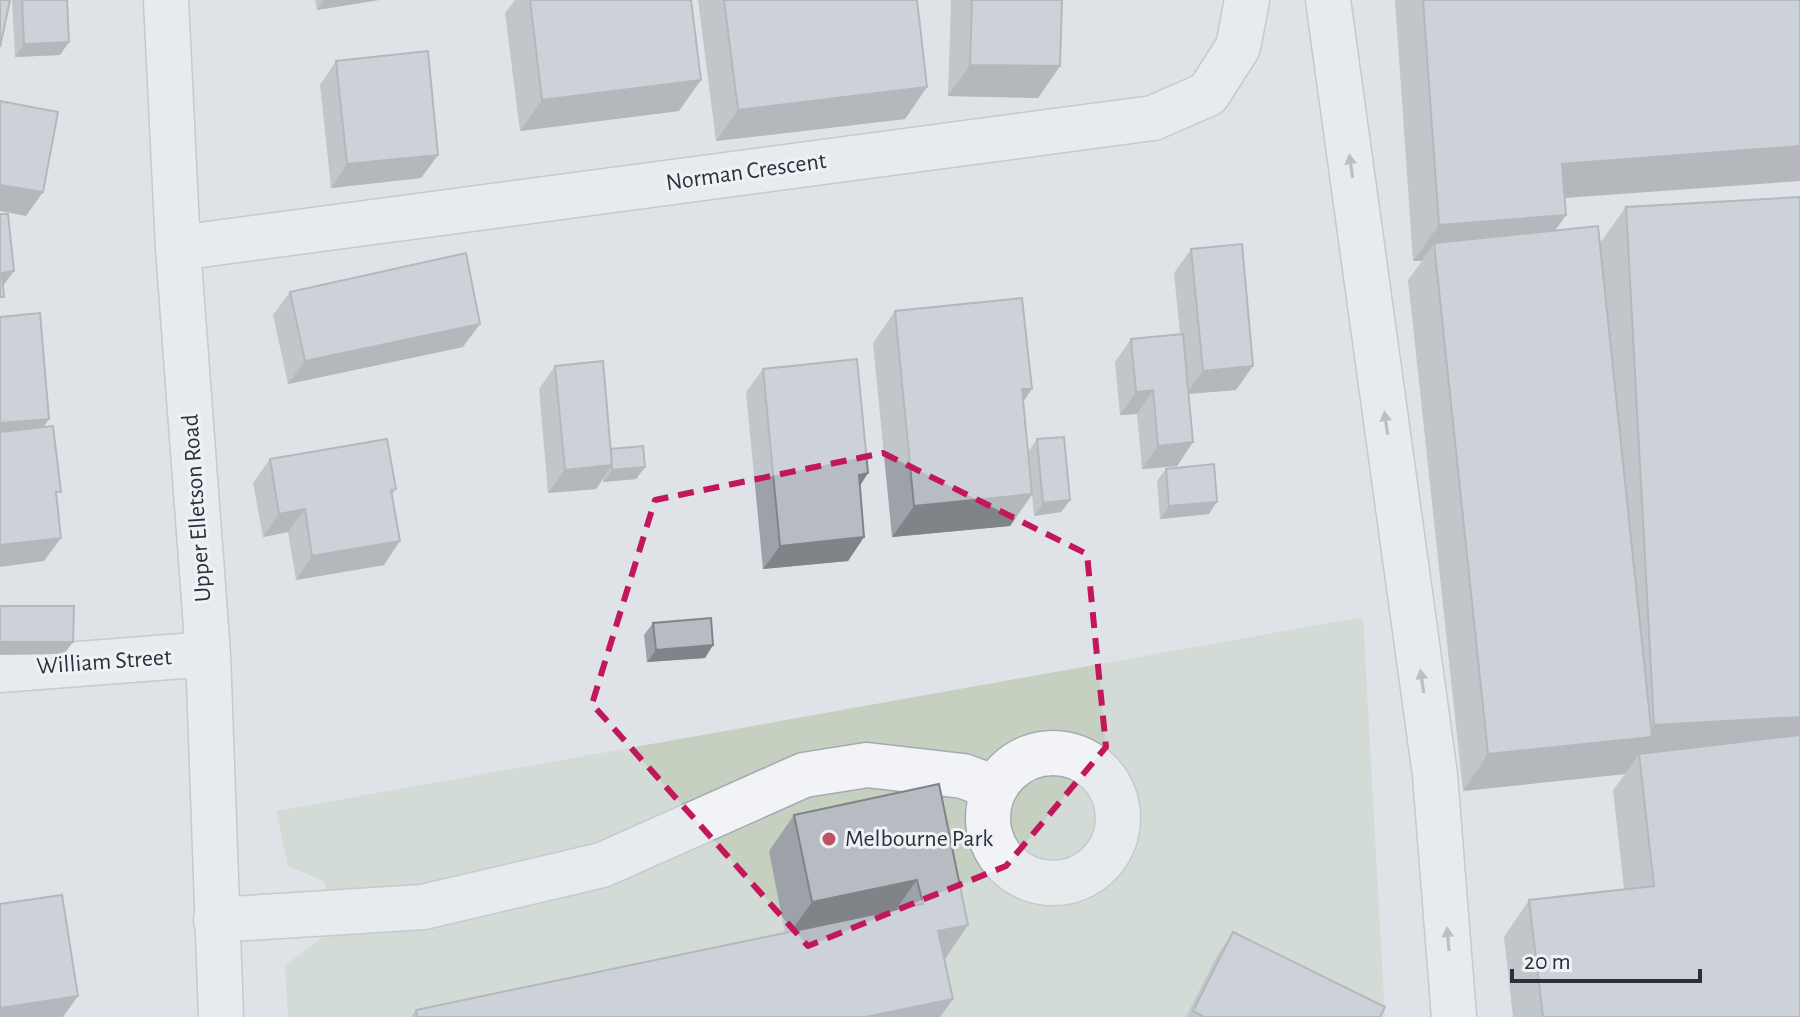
<svg xmlns="http://www.w3.org/2000/svg" width="1800" height="1017" font-family="'Alegreya Sans',sans-serif">
	<rect width="100%" height="100%" fill="#dfe3e7"/>
	<path fill="#c5d0c1" d="M 1363,617 L 1385,1017 L 288,1017 L 285,965 L 328,933 L 325,882 L 288,866 L 276,811 Z"/>
	<g fill="none" stroke-linecap="round" stroke-linejoin="round">
		<defs>
			<path id="minor" d="M 166,0 L 178,248 L 208,654 L 221,1017
				M 1328,0 L 1435,775 L 1454,1017
				M 178,248 L 1153,118 L 1208,94 L 1238,47 L 1247,0
				M 0,670 L 208,654
				M988 818a65 65 0 1 1 130 0a65 65 0 1 1-130 0Z
				M 216,920 L 423,907 L 602,865 L 804,775 L 867,765 L 963,776 L 993,787"/>
		</defs>
		<use href="#minor" stroke="#a5aab1" stroke-width="47"/>
		<use href="#minor" stroke="#f2f3f6" stroke-width="44"/>
	</g>
	<path fill="#9da2a8" d="M 12,0 L 67,0 L 69,42 L 60,55 L 15,57 Z
		M 315,0 L 379,0 L 317,10 Z
		M 515,0 L 691,0 L 679,111 L 520,131 L 505,13 Z
		M 698,0 L 917,0 L 927,87 L 905,119 L 716,141 Z
		M 951,0 L 1062,0 L 1060,66 L 1038,98 L 948,96 Z
		M 1395,0 L 1800,0 L 1565,198 L 1566,215 L 1555,230 L 1601,259 L 1600,243 L 1626,207 L 1800,1017 L 1513,1017 L 1504,937 L 1529,900 L 1624,889 L 1613,790 L 1625,774 L 1463,791 L 1408,280 L 1422,261 L 1413,261 Z
		M 336,61 L 438,155 L 421,178 L 331,188 L 320,85 Z
		M 1191,249 L 1236,390 L 1188,394 L 1193,442 L 1177,466 L 1142,469 L 1137,414 L 1120,415 L 1115,362 L 1131,339 L 1180,334 L 1174,273 Z
		M 290,292 L 463,347 L 288,384 L 273,315 Z
		M 895,311 L 1032,389 L 1023,401 L 1028,452 L 1037,439 L 1070,500 L 1061,512 L 1034,516 L 1032,495 L 1010,526 L 892,537 L 873,343 Z
		M 555,366 L 611,449 L 645,467 L 636,479 L 603,482 L 603,479 L 596,489 L 548,493 L 539,389 Z
		M 763,369 L 868,473 L 860,486 L 864,537 L 848,561 L 763,569 L 746,392 Z
		M 270,459 L 396,489 L 392,495 L 384,565 L 296,580 L 288,532 L 263,537 L 253,483 Z
		M 1166,469 L 1209,514 L 1160,519 L 1157,481 Z
		M 653,623 L 713,645 L 705,658 L 647,662 L 644,635 Z
		M 939,784 L 944,960 L 953,999 L 940,1017 L 411,1017 L 416,1010 L 785,933 L 769,851 L 794,815 Z
		M 1233,932 L 1380,1017 L 1186,1017 L 1217,956 Z"/>
	<path fill="#808488" d="M 324,0 L 379,0 L 317,10 Z
		M 69,42 L 60,55 L 15,57 L 24,44 Z
		M 970,65 L 1060,66 L 1038,98 L 948,96 Z
		M 701,80 L 679,111 L 520,131 L 542,100 Z
		M 927,87 L 905,119 L 716,141 L 738,110 Z
		M 1800,146 L 1800,181 L 1537,200 L 1562,164 Z
		M 438,155 L 421,178 L 331,188 L 347,164 Z
		M 0,185 L 43,192 L 26,216 L 0,211 Z
		M 1566,215 L 1540,252 L 1434,243 L 1422,261 L 1413,261 L 1439,225 Z
		M 14,271 L 0,290 L 2,273 Z
		M 480,324 L 463,347 L 288,384 L 305,361 Z
		M 1253,366 L 1236,390 L 1186,394 L 1203,371 Z
		M 1022,389 L 1032,389 L 1010,420 Z
		M 1153,390 L 1137,414 L 1120,415 L 1136,392 Z
		M 49,419 L 33,443 L 0,445 L 0,423 Z
		M 1193,442 L 1177,466 L 1142,469 L 1158,446 Z
		M 612,465 L 596,489 L 548,493 L 565,470 Z
		M 645,467 L 636,479 L 603,482 L 612,470 Z
		M 868,473 L 852,497 L 859,475 Z
		M 1032,494 L 1010,526 L 892,537 L 914,506 Z
		M 1070,500 L 1061,512 L 1034,516 L 1043,503 Z
		M 1217,502 L 1209,514 L 1160,519 L 1169,506 Z
		M 305,509 L 288,532 L 263,537 L 279,514 Z
		M 864,537 L 848,561 L 763,569 L 780,546 Z
		M 61,538 L 44,561 L 0,567 L 0,545 Z
		M 400,541 L 384,565 L 296,580 L 312,556 Z
		M 0,642 L 73,642 L 64,654 L 0,655 Z
		M 713,645 L 705,658 L 647,662 L 656,650 Z
		M 1800,717 L 1800,752 L 1639,754 L 1625,774 L 1463,791 L 1488,754 L 1646,738 L 1654,725 Z
		M 917,880 L 891,916 L 786,938 L 812,902 Z
		M 968,925 L 943,962 L 938,931 Z
		M 78,996 L 63,1017 L 0,1017 L 0,1008 Z
		M 953,999 L 940,1017 L 865,1017 Z"/>
	<path fill="#b7bcc3" stroke="#808488" stroke-width="2" d="M 0,0 L 10,0 L 0,47 Z
		M 22,0 L 67,0 L 69,42 L 24,44 Z
		M 530,0 L 691,0 L 701,80 L 542,100 Z
		M 724,0 L 917,0 L 927,87 L 738,110 Z
		M 972,0 L 1062,0 L 1060,66 L 970,65 Z
		M 1423,0 L 1800,0 L 1800,146 L 1562,164 L 1566,215 L 1439,225 Z
		M 428,51 L 438,155 L 347,164 L 336,61 Z
		M 0,101 L 58,112 L 43,192 L 0,185 Z
		M 1800,197 L 1800,717 L 1654,725 L 1626,207 Z
		M 0,214 L 8,214 L 14,271 L 2,273 L 4,297 L 0,297 Z
		M 1598,226 L 1652,737 L 1488,754 L 1434,243 Z
		M 1242,244 L 1253,366 L 1203,371 L 1191,249 Z
		M 466,253 L 480,324 L 305,361 L 290,292 Z
		M 1022,298 L 1032,389 L 1022,389 L 1032,494 L 914,506 L 895,311 Z
		M 40,313 L 49,419 L 0,423 L 0,317 Z
		M 1183,334 L 1193,442 L 1158,446 L 1153,390 L 1136,392 L 1131,339 Z
		M 857,359 L 868,473 L 859,475 L 864,537 L 780,546 L 763,369 Z
		M 603,361 L 612,465 L 565,470 L 555,366 Z
		M 53,426 L 61,492 L 56,492 L 61,538 L 0,545 L 0,432 Z
		M 1064,437 L 1070,500 L 1043,503 L 1037,439 Z
		M 387,439 L 396,489 L 391,490 L 400,541 L 312,556 L 305,509 L 279,514 L 270,459 Z
		M 643,446 L 645,467 L 612,470 L 611,449 Z
		M 1214,464 L 1217,502 L 1169,506 L 1166,469 Z
		M 0,606 L 74,606 L 73,642 L 0,642 Z
		M 711,618 L 713,645 L 656,650 L 653,623 Z
		M 1800,735 L 1800,1017 L 1543,1017 L 1529,900 L 1654,886 L 1639,754 Z
		M 939,784 L 968,925 L 938,931 L 953,999 L 865,1017 L 417,1017 L 416,1010 L 923,904 L 917,880 L 812,902 L 794,815 Z
		M 62,895 L 78,996 L 0,1008 L 0,904 Z
		M 1233,932 L 1385,1007 L 1380,1017 L 1204,1017 L 1193,1011 Z"/>
	<defs><path id="oneway-solid" d="M-6-.8H1V-3.2L6.5 0L1 3.2V.8H-6Z" transform="scale(2)"/></defs>
	<g fill="#8e929a">
		<use href="#oneway-solid" transform="translate(1351 166) rotate(-98)"/>
		<use href="#oneway-solid" transform="translate(1386 423) rotate(-98)"/>
		<use href="#oneway-solid" transform="translate(1422 681) rotate(-98)"/>
		<use href="#oneway-solid" transform="translate(1448 939) rotate(-95)"/>
	</g>
	<path d="M0 0H1800V1017H0ZM 883,453 L 1087,554 L 1106,747 L 1006,866 L 808,946 L 592,704 L 655,500 Z" fill="#dfe3e7" fill-opacity=".55" fill-rule="evenodd"/>
	<path fill="none" stroke="#c2185b" stroke-width="6" stroke-dasharray="16 10" stroke-linejoin="round" d="M 883,453 L 1087,554 L 1106,747 L 1006,866 L 808,946 L 592,704 L 655,500 Z"/>
	<circle fill="#c05064" stroke="#eff1f5" stroke-width="3" cx="829" cy="839" r="8"/>
	<g text-anchor="middle" dominant-baseline="central" stroke-width="6" stroke-linejoin="round" paint-order="stroke">
		<g font-size="24" fill="#2a313d" stroke="#eff1f5">
			<text transform="translate(746 172) rotate(-8)">Norman Crescent</text>
			<text transform="translate(197 508) rotate(-94)">Upper Elletson Road</text>
			<text transform="translate(104 662) rotate(-4)">William Street</text>
		</g>
		<g font-size="24" fill="#2a313d" stroke="#eff1f5" text-anchor="start">
			<text x="845" y="839">Melbourne Park</text>
		</g>
	</g>
	<path d="M1512 969v12h188v-12" fill="none" stroke="#2a313d" stroke-width="4"/>
	<text x="1524" y="969" font-size="24" fill="#2a313d" stroke="#eff1f5" stroke-width="6" paint-order="stroke">20 m</text>
</svg>
